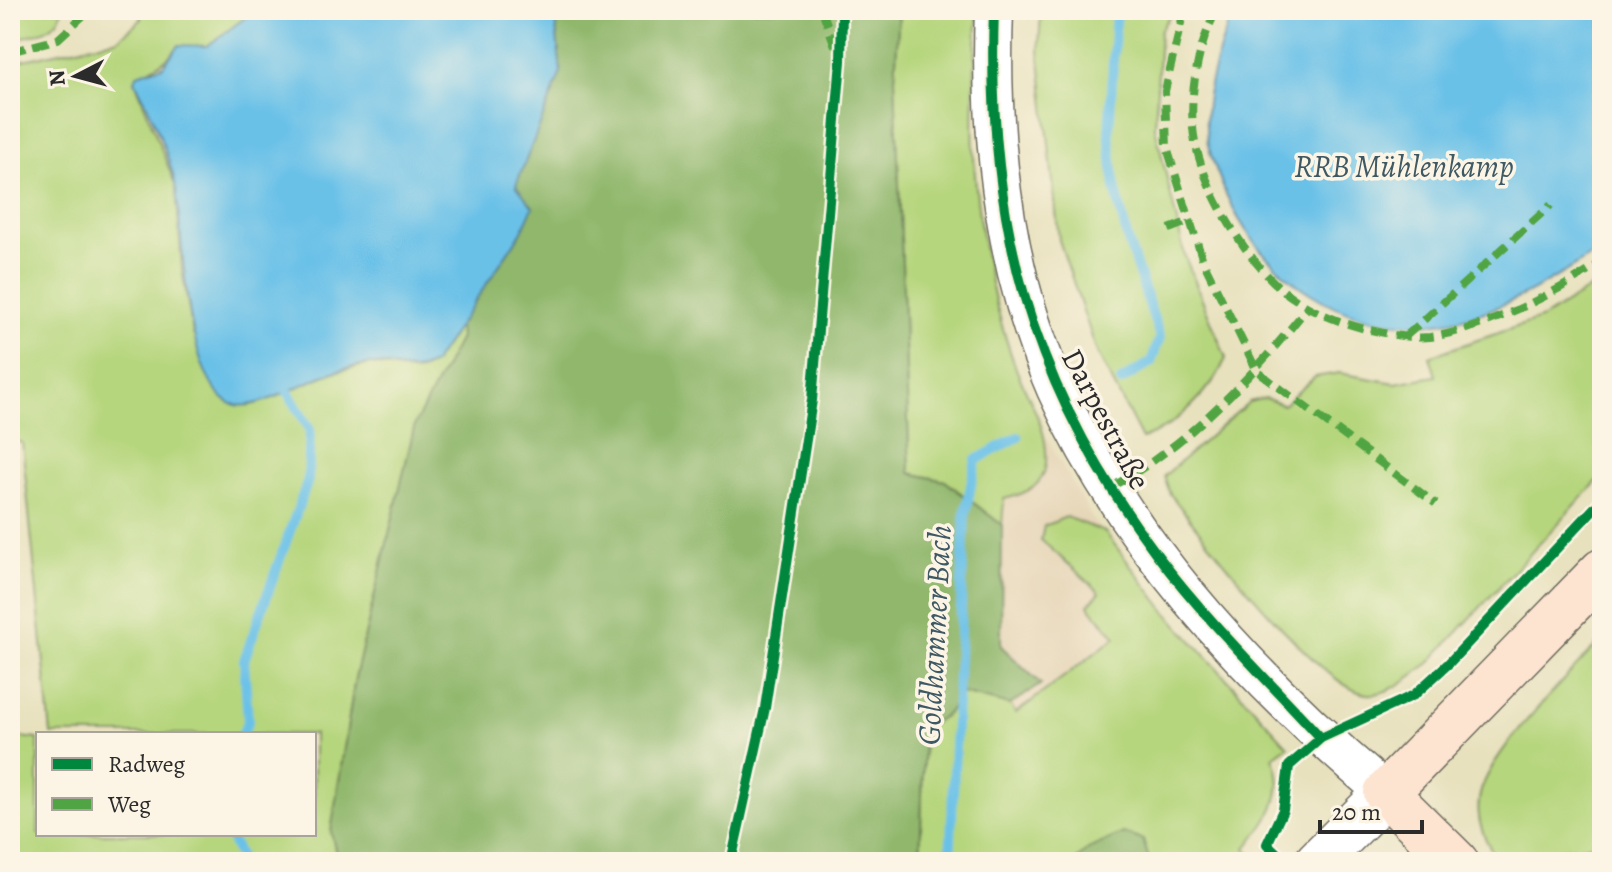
<svg xmlns="http://www.w3.org/2000/svg" width="1612" height="872" font-family="Alegreya,serif">
	<rect width="100%" height="100%" fill="#fcf5e5"/>
	<filter id="ink" filterUnits="userSpaceOnUse"><feTurbulence type="fractalNoise" baseFrequency=".0125" numOctaves="2"/><feDisplacementMap in="SourceGraphic" scale="16" xChannelSelector="R" yChannelSelector="G"/><feConvolveMatrix kernelMatrix="1 2 1 2 8 2 1 2 1" color-interpolation-filters="sRGB"/></filter>
	<filter id="wash" filterUnits="userSpaceOnUse"><feTurbulence type="fractalNoise" baseFrequency=".006" numOctaves="4" result="noise"/><feDisplacementMap in="SourceGraphic" scale="32" xChannelSelector="R" yChannelSelector="G"/><feGaussianBlur stdDeviation="1.8" result="paint"/><feColorMatrix in="noise" values="0 0 0 0 0 0 0 0 0 0 0 0 0 0 0 0 0 1.4 0 .05"/><feComposite in="paint" operator="in"/></filter>
	<g filter="url(#wash)">
		<rect width="100%" height="100%" fill="#e8e1be"/>
		<path fill="#e6d6b7" d="M 1046,437 L 1107,544 L 1273,757 L 1281,786 L 1268,819 L 1094,654 L 1016,713 L 1010,705 L 1040,684 L 1001,646 L 1004,499 L 1027,493 L 1046,466 Z"/>
		<path fill="#b6d67d" stroke="#708054" stroke-width="2" d="M 10,10 L 62,10 C 58,33 29,35 10,40 Z
			M 137,10 L 262,10 L 246,17 L 207,46 L 179,46 C 161,68 152,64 135,81 L 176,187 L 182,270 L 193,334 L 248,406 L 334,372 L 371,364 L 417,372 L 433,364 L 459,325 L 460,338 L 415,424 L 355,678 L 331,832 L 338,862 L 10,862 L 10,736 L 38,739 L 38,834 L 314,834 L 314,734 L 51,734 L 22,442 L 10,443 L 10,63 L 118,39 L 142,19 Z
			M 899,10 L 978,10 C 973,87 969,164 983,241 C 990,284 1002,331 1017,371 C 1029,401 1049,429 1046,463 C 1044,487 1025,494 1004,499 L 1002,525 L 945,481 L 910,473 L 895,79 Z
			M 1041,10 L 1173,10 L 1160,31 L 1155,127 L 1185,257 L 1226,358 C 1213,390 1175,427 1142,439 L 1097,352 L 1059,240 L 1039,49 Z
			M 1602,281 L 1602,476 L 1427,665 C 1410,677 1389,696 1367,694 C 1321,690 1202,534 1170,494 L 1164,476 L 1249,402 L 1265,398 L 1283,405 L 1315,377 L 1339,373 L 1395,383 L 1436,376 L 1430,356 L 1543,318 Z
			M 1066,517 L 1105,532 L 1167,613 L 1288,746 L 1273,757 C 1289,794 1269,819 1246,848 L 1258,862 L 920,862 L 924,729 L 947,714 L 962,693 L 1010,705 L 1016,713 L 1116,637 L 1088,605 L 1100,592 L 1041,540 L 1044,526 Z
			M 1602,639 L 1602,844 L 1496,858 C 1485,840 1476,822 1479,800 C 1484,755 1570,675 1602,639 Z"/>
		<path fill="#90b76c" stroke="#5e714c" stroke-width="2" d="M 554,10 L 899,10 L 895,79 L 910,473 L 945,481 L 1002,525 L 1001,646 L 1041,684 L 1010,705 L 962,693 L 947,714 L 924,729 L 920,862 L 338,862 L 331,832 L 355,678 L 415,424 L 460,338 L 459,325 L 522,231 L 516,185 L 561,72 Z
			M 1123,833 L 1143,840 L 1150,862 L 1074,862 L 1088,849 Z
			M 1602,844 L 1602,862 L 1503,862 L 1496,858 Z"/>
		<path fill="#6bc1e8" stroke="#4b768a" stroke-width="2" d="M 262,10 L 554,10 L 561,72 L 516,185 L 533,207 L 522,231 L 433,364 C 406,378 395,363 369,364 C 357,365 343,369 333,372 C 307,380 261,410 236,405 C 184,394 183,232 176,189 C 172,163 148,104 135,81 L 137,74 L 163,66 L 179,45 L 207,46 L 246,17 Z
			M 1233,10 L 1602,10 L 1602,249 C 1552,280 1496,317 1437,323 C 1341,332 1263,277 1225,192 C 1219,176 1210,157 1207,140 C 1201,95 1219,52 1233,10 Z"/>
		<g fill="none" stroke-linecap="round" stroke-linejoin="round">
			<path stroke="#6bc1e8" stroke-width="10" d="M 1116,10 L 1109,133 L 1115,187 L 1128,241 L 1160,337 L 1151,362 L 1121,381
				M 242,734 L 248,722 L 244,660 L 308,480 L 310,430 L 287,390
				M 229,834 L 242,862
				M 950,862 L 965,515 L 976,460 L 1018,437"/>
		</g>
	</g>
	<g filter="url(#ink)">
		<g fill="none" stroke-linecap="round" stroke-linejoin="round">
			<defs>
				<path id="minor" d="M 994,10 C 989,139 1003,269 1056,389 C 1126,546 1256,683 1386,793"/>
				<path id="tertiary" d="M 1317,862 L 1386,793"/>
				<path id="secondary" d="M 1456,862 L 1386,793 L 1602,571"/>
			</defs>
			<use href="#minor" stroke="#6d6b5e" stroke-width="41"/>
			<use href="#tertiary" stroke="#6d6b5e" stroke-width="47"/>
			<use href="#secondary" stroke="#6d6b5e" stroke-width="47"/>
			<use href="#minor" stroke="#fff" stroke-width="38"/>
			<use href="#tertiary" stroke="#fff" stroke-width="44"/>
			<use href="#secondary" stroke="#fde4d1" stroke-width="44"/>
			<path stroke="#51a443" stroke-width="8" stroke-dasharray="16 8" stroke-linecap="butt" d="M 822,10 L 835,46
				M 1184,10 L 1165,91 L 1167,148 L 1203,261 L 1257,371 L 1436,504
				M 1217,10 C 1197,45 1186,106 1196,146 C 1206,192 1243,254 1278,286 C 1302,308 1339,323 1370,330 C 1389,334 1410,339 1430,337 C 1484,330 1557,293 1602,262
				M 10,52 L 58,39 L 84,15 L 84,10
				M 1169,229 L 1190,221
				M 1406,336 L 1551,205
				M 1111,487 C 1190,444 1253,375 1309,306"/>
			<defs>
				<path id="cycleway" d="M 994,10 C 986,220 1030,387 1158,556 C 1207,621 1266,678 1321,738
					M 731,862 L 765,708 L 812,400 L 841,61 L 842,10
					M 1286,862 L 1267,844 L 1283,810 L 1289,766 L 1321,738 L 1414,695 L 1448,664 L 1602,500"/>
			</defs>
			<use href="#cycleway" stroke="#fcf5e5" stroke-width="15"/>
			<use href="#cycleway" stroke="#00873e" stroke-width="10"/>
		</g>
	</g>
	<g text-anchor="middle" dominant-baseline="central" stroke-width="7" stroke-linejoin="round" paint-order="stroke">
		<g font-size="30" fill="#2b2b2b" stroke="#fcf5e5">
			<text transform="translate(1106 419) rotate(62)">Darpestraße</text>
		</g>
		<g font-size="32" font-style="italic" fill="#3e5864" stroke="#fcf5e5">
			<text x="1404" y="166">RRB Mühlenkamp</text>
			<text transform="translate(934 635) rotate(-87)">Goldhammer Bach</text>
		</g>
	</g>
	<rect width="1612" height="872" fill="none" stroke="#fcf5e5" stroke-width="40"/>
	<rect x="36" y="732" width="280" height="104" fill="#fcf5e5" stroke="#a8a49b" stroke-width="2"/>
	<rect x="52" y="758" width="40" height="12" fill="#00873e" stroke="#a8a49b" stroke-width="2"/>
	<text x="108" y="772" font-size="24" fill="#2b2b2b">Radweg</text>
	<rect x="52" y="798" width="40" height="12" fill="#51a443" stroke="#a8a49b" stroke-width="2"/>
	<text x="108" y="812" font-size="24" fill="#2b2b2b">Weg</text>
	<g transform="translate(76 76) rotate(264)" stroke="#fcf5e5" stroke-width="6" paint-order="stroke">
	<path d="M0-6L14 30L0 20L-14 30Z" fill="#2b2b2b"/>
	<text y="-12" font-size="22" font-weight="bold" text-anchor="middle" fill="#2b2b2b">N</text>
	</g>
	<path d="M1320 820v12h102v-12" fill="none" stroke="#2b2b2b" stroke-width="4"/>
	<text x="1332" y="820" font-size="24" fill="#2b2b2b" stroke="#fcf5e5" stroke-width="6" paint-order="stroke">20 m</text>
</svg>
